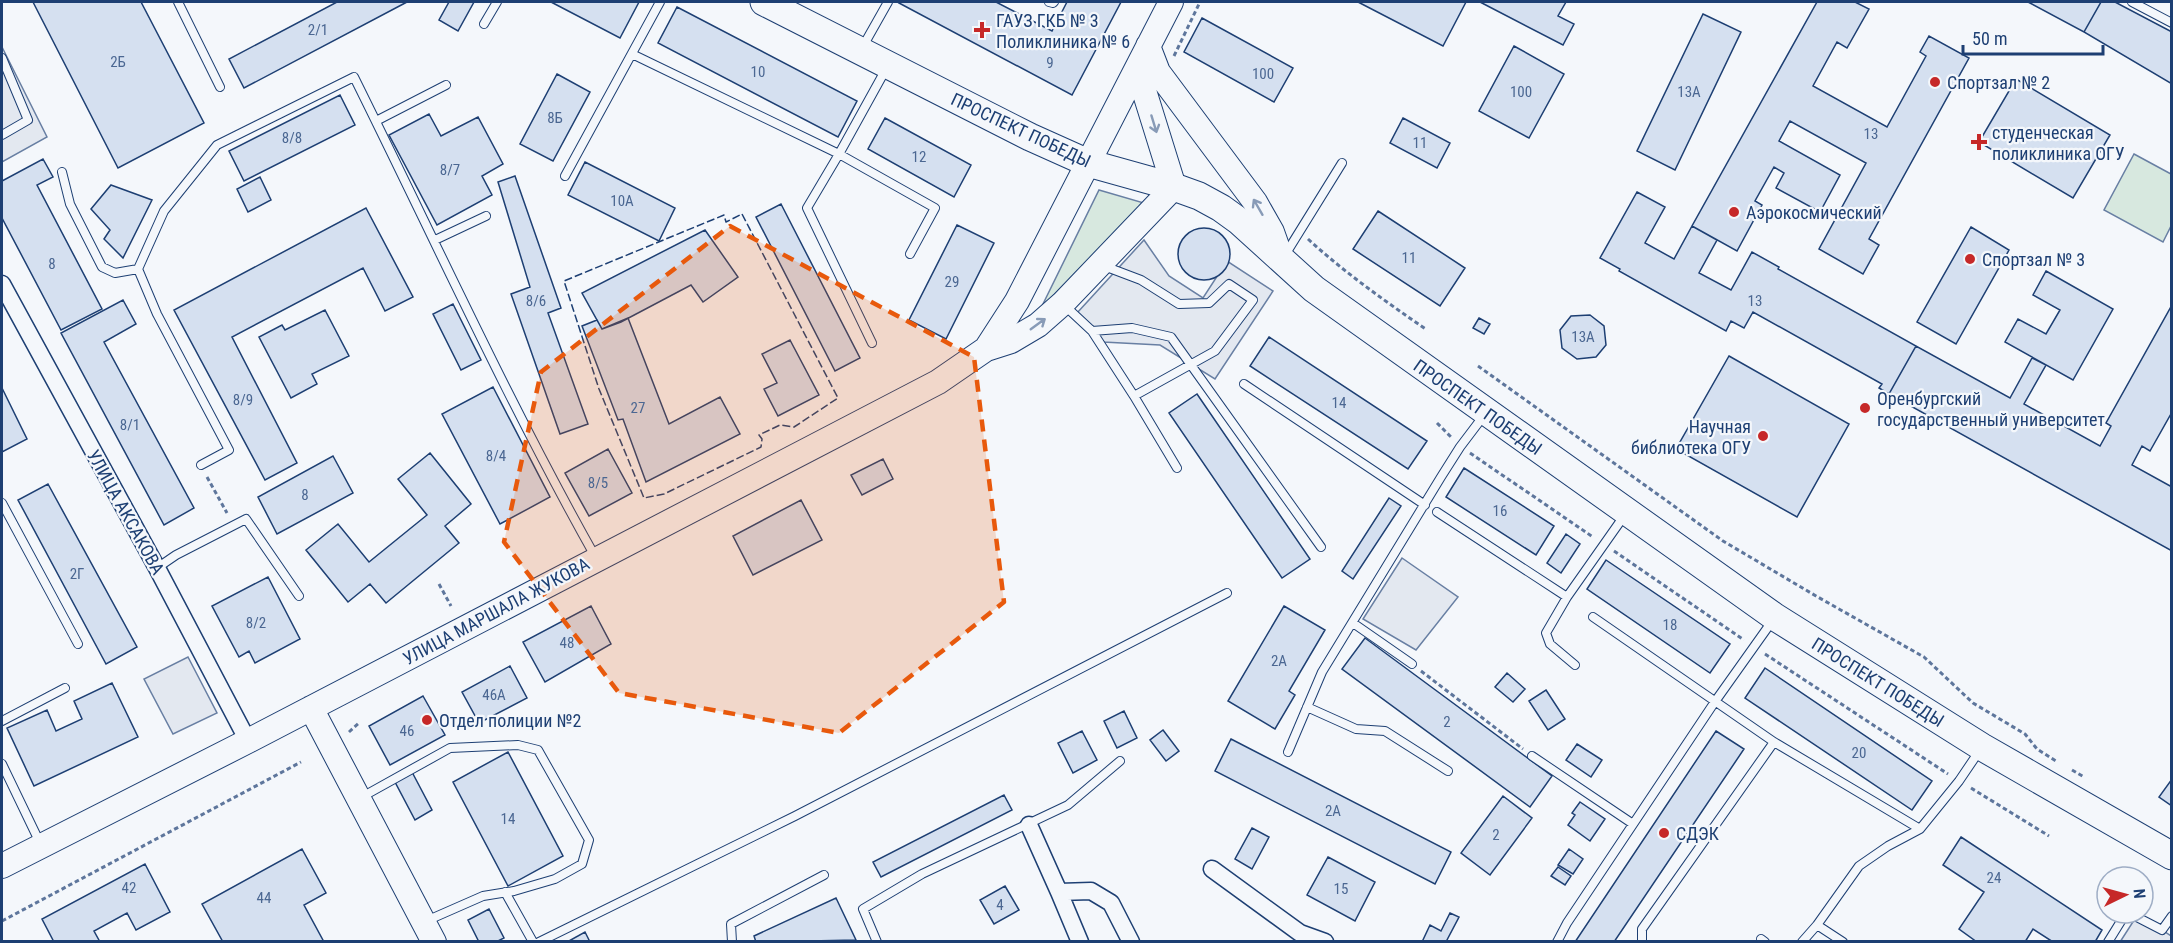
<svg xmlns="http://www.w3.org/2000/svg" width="2173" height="943" font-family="'Roboto Condensed',sans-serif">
	<rect width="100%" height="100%" fill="#f4f7fb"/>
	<path fill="#d7e8df" stroke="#687fa3" stroke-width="1.5" d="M 2134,154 L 2171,174 L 2171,226 L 2163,242 L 2104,210 Z
		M 1099,190 L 1144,203 L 1041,308 Z"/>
	<path fill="#e3e8f0" stroke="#687fa3" stroke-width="1.5" d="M 2,47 L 47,137 L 2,162 Z
		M 1144,240 L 1169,276 L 1203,298 L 1227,261 L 1273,291 L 1215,379 L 1160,345 L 1103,342 L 1077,313 Z
		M 1402,558 L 1458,597 L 1416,650 L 1363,619 Z
		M 188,657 L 217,713 L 173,734 L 144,679 Z
		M 2138,914 L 2171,936 L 2171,941 L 2120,942 Z"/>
	<path fill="#d5e0f0" stroke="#1d3f73" stroke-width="1.5" d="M 33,2 L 141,2 L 204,123 L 118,168 Z
		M 337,2 L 407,2 L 244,88 L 229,59 Z
		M 449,2 L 474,2 L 458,31 L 439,20 Z
		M 551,2 L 639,2 L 620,38 Z
		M 900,2 L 996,2 L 1052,31 L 1067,2 L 1121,2 L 1072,95 L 899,3 Z
		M 1358,2 L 1466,2 L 1443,46 Z
		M 1480,2 L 1566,2 L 1558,16 L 1574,24 L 1563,45 Z
		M 1817,2 L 1855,2 L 1869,9 L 1847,48 L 1837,42 L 1813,86 L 1887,127 L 1926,56 L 1920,52 L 1929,36 L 1969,58 L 1869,239 L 1879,245 L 1863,274 L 1819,249 L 1866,163 L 1790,121 L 1779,141 L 1840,175 L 1820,212 L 1776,188 L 1784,173 L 1774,167 L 1755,201 L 1762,205 L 1737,251 L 1692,226 Z
		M 2028,2 L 2101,2 L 2084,32 Z
		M 2101,2 L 2115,2 L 2172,32 L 2172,84 L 2084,32 Z
		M 677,7 L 857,101 L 838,137 L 658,43 Z
		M 1703,14 L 1741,32 L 1675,170 L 1637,151 Z
		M 1202,18 L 1293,68 L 1274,102 L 1184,52 Z
		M 1514,46 L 1564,74 L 1529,138 L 1479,111 Z
		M 557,74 L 590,92 L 553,161 L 520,144 Z
		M 2016,79 L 2110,135 L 2073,198 L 1979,142 Z
		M 340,95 L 355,125 L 244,181 L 229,151 Z
		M 429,114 L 441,136 L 478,117 L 503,164 L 482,176 L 492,195 L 437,225 L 389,135 Z
		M 885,118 L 971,165 L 954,197 L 868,149 Z
		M 1403,118 L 1450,143 L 1437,168 L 1390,143 Z
		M 43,159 L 53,177 L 37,185 L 102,309 L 61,330 L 2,218 L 2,181 Z
		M 585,162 L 675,208 L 659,241 L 568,195 Z
		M 515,176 L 561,308 L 548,313 L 588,424 L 560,434 L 511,294 L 530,287 L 498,182 Z
		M 260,177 L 271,200 L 248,212 L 237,189 Z
		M 111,185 L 152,200 L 123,258 L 104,239 L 110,230 L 91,209 Z
		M 1637,192 L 1665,207 L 1645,243 L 1674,259 L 1692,226 L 1717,240 L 1699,273 L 1731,290 L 1752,252 L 1779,267 L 1778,269 L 1916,346 L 1889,394 L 1879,388 L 1882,384 L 1753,312 L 1744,328 L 1731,321 L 1726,331 L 1619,271 L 1620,269 L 1600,258 Z
		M 781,204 L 860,358 L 835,371 L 756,217 Z
		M 366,208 L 413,297 L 385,311 L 363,268 L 232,337 L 297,463 L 265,480 L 174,310 Z
		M 1378,211 L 1465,268 L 1440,306 L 1353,249 Z
		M 957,225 L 994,243 L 946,339 L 909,320 Z
		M 1971,227 L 2009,250 L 1956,344 L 1917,322 Z
		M1178 254a26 26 0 1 1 52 0a26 26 0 1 1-52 0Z
		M 705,230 L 738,277 L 703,302 L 691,285 L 621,322 L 602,329 L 582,293 Z
		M 2046,271 L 2113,309 L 2073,380 L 2005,342 L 2018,319 L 2046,334 L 2060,310 L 2033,295 Z
		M 123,300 L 136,324 L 104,342 L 194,508 L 164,525 L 61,333 Z
		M 453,304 L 481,360 L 461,370 L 433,314 Z
		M 2172,305 L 2172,412 L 2150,451 L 2142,446 L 2132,465 L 2172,487 L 2172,551 L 1889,394 L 1916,346 L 2010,398 L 2032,358 L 2046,365 L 2024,404 L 2100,446 L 2111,426 L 2106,423 Z
		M 325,310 L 349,356 L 312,374 L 317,384 L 291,398 L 259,337 L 282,325 L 285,330 Z
		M 1590,315 L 1604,326 L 1606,345 L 1596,357 L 1577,359 L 1562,348 L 1560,330 L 1571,316 Z
		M 628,318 L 669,424 L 720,397 L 740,434 L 646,482 L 623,419 L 618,420 L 582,326 L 597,320 L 602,329 Z
		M 1479,318 L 1490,324 L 1484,334 L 1473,328 Z
		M 1269,337 L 1427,441 L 1408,469 L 1250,366 Z
		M 790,340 L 819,395 L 778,416 L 764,389 L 777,383 L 762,354 Z
		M 1729,356 L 1849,424 L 1797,517 L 1676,449 Z
		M 493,387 L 550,497 L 500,524 L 442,414 Z
		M 2,388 L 27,439 L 2,452 Z
		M 1197,394 L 1310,559 L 1282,578 L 1169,413 Z
		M 608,449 L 632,493 L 589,516 L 565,473 Z
		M 430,453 L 471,504 L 445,526 L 459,543 L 386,603 L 370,584 L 348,602 L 306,550 L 338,524 L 369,562 L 427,515 L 398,479 Z
		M 333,456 L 353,493 L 277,534 L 258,497 Z
		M 883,459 L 893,479 L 862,495 L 851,475 Z
		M 1464,468 L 1554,526 L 1536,555 L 1446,497 Z
		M 48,484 L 137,647 L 106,664 L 18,500 Z
		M 1389,498 L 1401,506 L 1353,579 L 1342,571 Z
		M 801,500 L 822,540 L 753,575 L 733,536 Z
		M 1566,534 L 1580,544 L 1561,573 L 1547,563 Z
		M 1606,560 L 1730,644 L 1710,673 L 1587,589 Z
		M 268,577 L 300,639 L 255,663 L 249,651 L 239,657 L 212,606 Z
		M 591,606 L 611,644 L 545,682 L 523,642 Z
		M 1284,606 L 1325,630 L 1289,691 L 1295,695 L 1275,729 L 1228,701 Z
		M 1365,638 L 1552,776 L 1530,807 L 1342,669 Z
		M 510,666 L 527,698 L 479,723 L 462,692 Z
		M 1765,668 L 1932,781 L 1912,810 L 1745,698 Z
		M 1507,673 L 1525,689 L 1513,702 L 1495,687 Z
		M 112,683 L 138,737 L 34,786 L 7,728 L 47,710 L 56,731 L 82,719 L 74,701 Z
		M 1546,690 L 1565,719 L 1548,730 L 1529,701 Z
		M 423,696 L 445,735 L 390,765 L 369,726 Z
		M 1124,711 L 1137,738 L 1117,748 L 1104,721 Z
		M 1163,730 L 1179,751 L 1166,761 L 1150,740 Z
		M 1082,731 L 1097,760 L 1073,773 L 1058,743 Z
		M 1716,731 L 1744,749 L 1614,942 L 1575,942 Z
		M 1231,739 L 1451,852 L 1435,884 L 1215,771 Z
		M 1577,744 L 1602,760 L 1591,777 L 1566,760 Z
		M 508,752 L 563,856 L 508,886 L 453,782 Z
		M 412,772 L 432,810 L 415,820 L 395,782 Z
		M 2172,779 L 2172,806 L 2159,797 Z
		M 1004,795 L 1012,810 L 881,877 L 873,862 Z
		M 1503,796 L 1532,818 L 1490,875 L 1461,853 Z
		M 1580,802 L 1605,819 L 1590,841 L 1568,825 L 1575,815 L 1572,813 Z
		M 1252,828 L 1269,837 L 1252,869 L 1235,859 Z
		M 1961,837 L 2102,930 L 2095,942 L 2053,942 L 2033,929 L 2025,942 L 1977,942 L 1959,929 L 1984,892 L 1943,865 Z
		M 302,849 L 326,893 L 304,905 L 324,942 L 223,942 L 202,904 Z
		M 1569,849 L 1583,859 L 1573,874 L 1558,865 Z
		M 1328,857 L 1375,882 L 1355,921 L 1307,895 Z
		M 145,864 L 170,912 L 136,930 L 127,913 L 94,931 L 100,942 L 54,942 L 42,919 Z
		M 1558,867 L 1571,876 L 1565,885 L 1551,876 Z
		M 1005,886 L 1019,910 L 994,924 L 980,900 Z
		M 836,898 L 856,940 L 756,942 L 754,936 Z
		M 489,909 L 504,938 L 496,942 L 479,942 L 468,920 Z
		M 1450,913 L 1459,917 L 1447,940 L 1450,942 L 1422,942 L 1430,925 L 1441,931 Z
		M 585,932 L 590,942 L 567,942 Z"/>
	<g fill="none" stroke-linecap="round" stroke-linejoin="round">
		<defs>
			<path id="service" d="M 178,2 L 220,87
				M 1049,2 L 1053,3 L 1054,2
				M 2132,2 L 2172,23
				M 484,24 L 497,2
				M 862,48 L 888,2
				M 632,54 L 839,154 L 886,69
				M 2,58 L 28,120 L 2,135
				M 376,121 L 446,85
				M 62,172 L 70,204 L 102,267 L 115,273 L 138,269
				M 565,176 L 660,2
				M 435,240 L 486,216
				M 1285,255 L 1342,163
				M 1104,266 L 1141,280 L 1179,304 L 1209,303 L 1229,284 L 1253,300 L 1215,351 L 1134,396
				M 1063,304 L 1092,331 L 1134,396 L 1177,468
				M 1092,331 L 1132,328 L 1171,337 L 1321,547
				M 872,343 L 807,208 L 839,154 L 935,208 L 910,254
				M 1244,384 L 1425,505
				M 201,465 L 229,450 L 157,314 L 138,269 L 164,211 L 217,145 L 354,77 C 434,238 508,402 596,558
				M 2,503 L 78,644
				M 1437,512 L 1567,597
				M 157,568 L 176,555 L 246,519 L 299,596
				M 1593,617 L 1774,742 L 1920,829
				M 1353,623 L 1412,664
				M 1575,665 L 1550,644 L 1546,633 L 1567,597 L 1624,516
				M 1307,707 L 1356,729 L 1385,731 L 1448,771
				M 2,721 L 65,688
				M 1288,752 L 1322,672 L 1441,477 L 1460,447 L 1485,414
				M 1532,756 L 1633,824
				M 2,764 L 41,845
				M 360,798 L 450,748 L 518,745 L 538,750 L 589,840 L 582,864 L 555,879 L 514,891 L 483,896 L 426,921
				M 505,892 L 533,942
				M 2129,913 L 2162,930 L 2172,916
				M 1761,939 L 1765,942
				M 539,942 L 795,816 L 1227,593
				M 732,942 L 731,924 L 824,875
				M 877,942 L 863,909 L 922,874 L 1068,805 L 1120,761
				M 1557,942 L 1567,923 L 1714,703 L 1773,620
				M 1642,942 L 1642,929 L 1774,742
				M 1802,942 L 1817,925
				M 1843,942 L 1817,925 L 1859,866 L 1888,846 L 1920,829 L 1959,781 L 1980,750
				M 2108,942 L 2126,913"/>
			<path id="minor" d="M 2,284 L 157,568 L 248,741
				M 1029,825 L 1059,892 L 1091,891 L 1111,903 L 1131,942
				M 1212,869 L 1300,933 L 1325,942
				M 1059,892 L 1080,942"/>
			<path id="secondary" d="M 1148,46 L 1158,72 L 1255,202 L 1272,232 L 1282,260
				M 986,349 L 1011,341 L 1038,325 L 1063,303 L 1174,187 L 1137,68
				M 311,708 L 434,942
				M 2,866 L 248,741 L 938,382 L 986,349 L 1017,301 L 1171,2"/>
			<path id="primary" d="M 764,2 L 1030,137 L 1088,163 L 1174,187 L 1199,196 L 1221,208 L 1239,221 L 1314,289 L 1775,617 L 1982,747 L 2172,856"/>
		</defs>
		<use href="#service" stroke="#1d3f73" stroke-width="10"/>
		<use href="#minor" stroke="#1d3f73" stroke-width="19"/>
		<use href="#secondary" stroke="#1d3f73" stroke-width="26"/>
		<use href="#primary" stroke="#1d3f73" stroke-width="29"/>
		<path stroke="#5e769c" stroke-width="3" stroke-dasharray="4.5 3" stroke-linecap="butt" d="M 1174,56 L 1200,2
			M 1308,239 C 1345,273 1385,301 1427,330
			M 1478,366 L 1723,541 L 1816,596 L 1924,657 L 1973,703 L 2025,734 L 2037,749 L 2056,761
			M 1437,423 L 1451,437
			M 1470,453 L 1593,537
			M 207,477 L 227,513
			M 1614,551 L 1744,640
			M 439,584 L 451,606
			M 1765,654 L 1948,774
			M 1421,671 L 1523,749
			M 349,732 L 359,723
			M 2072,770 L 2084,777
			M 1971,788 L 2049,836
			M 2,921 L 301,762"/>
		<use href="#service" stroke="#f4f7fb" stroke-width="8"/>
		<use href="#minor" stroke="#f4f7fb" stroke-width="16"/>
		<use href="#secondary" stroke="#f4f7fb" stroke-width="24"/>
		<use href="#primary" stroke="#f4f7fb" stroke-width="27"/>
		<path stroke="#1d3f73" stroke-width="1.5" stroke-dasharray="8 3" stroke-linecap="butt" d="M 742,214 L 838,398 L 794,427 L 780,425 L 759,435 L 762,439 L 761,447 L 664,494 L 644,498 L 599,389 L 564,281 L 724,215 L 726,222 Z"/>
	</g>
	<defs><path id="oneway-shaft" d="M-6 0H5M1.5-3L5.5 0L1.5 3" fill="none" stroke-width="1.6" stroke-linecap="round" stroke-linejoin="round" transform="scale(1.5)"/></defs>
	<g stroke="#889bb7">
		<use href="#oneway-shaft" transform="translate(1154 124) rotate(73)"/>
		<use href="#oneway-shaft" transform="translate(1258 207) rotate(-120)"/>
		<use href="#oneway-shaft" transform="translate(1038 324) rotate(-36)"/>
	</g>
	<path fill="#e8590c" fill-opacity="0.2" stroke="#e8590c" stroke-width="4.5" stroke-dasharray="12 8" stroke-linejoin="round" d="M 730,226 L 974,357 L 1004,602 L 839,733 L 619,693 L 504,542 L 541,372 Z"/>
	<g fill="#c62828" stroke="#f4f7fb" stroke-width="2">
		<path d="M979 21h6v6h6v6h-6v6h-6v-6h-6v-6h6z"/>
		<circle cx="1935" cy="82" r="6"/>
		<path d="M1976 133h6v6h6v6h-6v6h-6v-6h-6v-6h6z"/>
		<circle cx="1734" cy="212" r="6"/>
		<circle cx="1970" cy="259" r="6"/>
		<circle cx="1865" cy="408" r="6"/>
		<circle cx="1763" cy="436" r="6"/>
		<circle cx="427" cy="720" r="6"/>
		<circle cx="1664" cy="833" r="6"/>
	</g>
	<g text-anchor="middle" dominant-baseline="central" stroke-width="4.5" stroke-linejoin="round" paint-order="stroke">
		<g font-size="15" fill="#4b6792">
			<text x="318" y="30">2/1</text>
			<text x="118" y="62">2Б</text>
			<text x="1050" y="63">9</text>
			<text x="758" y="72">10</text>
			<text x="1263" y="74">100</text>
			<text x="1521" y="92">100</text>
			<text x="1689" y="92">13А</text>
			<text x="555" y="118">8Б</text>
			<text x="1871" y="134">13</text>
			<text x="292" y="138">8/8</text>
			<text x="1420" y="143">11</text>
			<text x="919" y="157">12</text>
			<text x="450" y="170">8/7</text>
			<text x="622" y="201">10А</text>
			<text x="1409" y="258">11</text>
			<text x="52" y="264">8</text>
			<text x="952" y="282">29</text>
			<text x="536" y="301">8/6</text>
			<text x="1755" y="301">13</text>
			<text x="1583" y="337">13А</text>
			<text x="243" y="400">8/9</text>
			<text x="1339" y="403">14</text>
			<text x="638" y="408">27</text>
			<text x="130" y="425">8/1</text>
			<text x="496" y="456">8/4</text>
			<text x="598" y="483">8/5</text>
			<text x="305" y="495">8</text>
			<text x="1500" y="511">16</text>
			<text x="77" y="574">2Г</text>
			<text x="256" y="623">8/2</text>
			<text x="1670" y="625">18</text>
			<text x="567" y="643">48</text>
			<text x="1279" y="661">2А</text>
			<text x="494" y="695">46А</text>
			<text x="1447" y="722">2</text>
			<text x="407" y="731">46</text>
			<text x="1859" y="753">20</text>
			<text x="1333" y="811">2А</text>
			<text x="508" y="819">14</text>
			<text x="1496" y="835">2</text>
			<text x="1994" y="878">24</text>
			<text x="129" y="888">42</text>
			<text x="1341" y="889">15</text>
			<text x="264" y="898">44</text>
			<text x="1000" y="905">4</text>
		</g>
		<g font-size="18" fill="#1d3f73" stroke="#f4f7fb" text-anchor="start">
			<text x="996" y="20">ГАУЗ ГКБ № 3<tspan x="996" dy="21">Поликлиника № 6</tspan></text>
			<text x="1947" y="82">Спортзал № 2</text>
			<text x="1992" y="132">студенческая<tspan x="1992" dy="21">поликлиника ОГУ</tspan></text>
			<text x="1746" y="212">Аэрокосмический</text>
			<text x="1982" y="259">Спортзал № 3</text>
			<text x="1877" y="398">Оренбургский<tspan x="1877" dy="21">государственный университет</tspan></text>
			<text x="1751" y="426" text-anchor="end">Научная<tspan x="1751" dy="21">библиотека ОГУ</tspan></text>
			<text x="439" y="720">Отдел полиции №2</text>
			<text x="1676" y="833">СДЭК</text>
		</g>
		<g font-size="18" fill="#1d3f73" stroke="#f4f7fb">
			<text transform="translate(1021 130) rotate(25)">ПРОСПЕКТ ПОБЕДЫ</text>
			<text transform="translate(1478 407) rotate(35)">ПРОСПЕКТ ПОБЕДЫ</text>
			<text transform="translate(126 512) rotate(61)">УЛИЦА АКСАКОВА</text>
			<text transform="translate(496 611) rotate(-28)">УЛИЦА МАРШАЛА ЖУКОВА</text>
			<text transform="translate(1878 682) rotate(32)">ПРОСПЕКТ ПОБЕДЫ</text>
		</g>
	</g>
	<rect width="2173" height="943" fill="none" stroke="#1d3f73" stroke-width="6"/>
	<g transform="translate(2125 895) rotate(85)"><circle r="28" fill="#f4f7fb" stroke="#9eadc5" stroke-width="1.5"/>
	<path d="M0-4.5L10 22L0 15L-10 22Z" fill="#c62828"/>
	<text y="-9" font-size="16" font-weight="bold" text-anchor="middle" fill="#1d3f73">N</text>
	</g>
	<path d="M1963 45v9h140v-9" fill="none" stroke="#1d3f73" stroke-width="3"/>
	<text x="1972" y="45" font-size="18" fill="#1d3f73" stroke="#f4f7fb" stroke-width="4.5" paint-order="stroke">50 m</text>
</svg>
